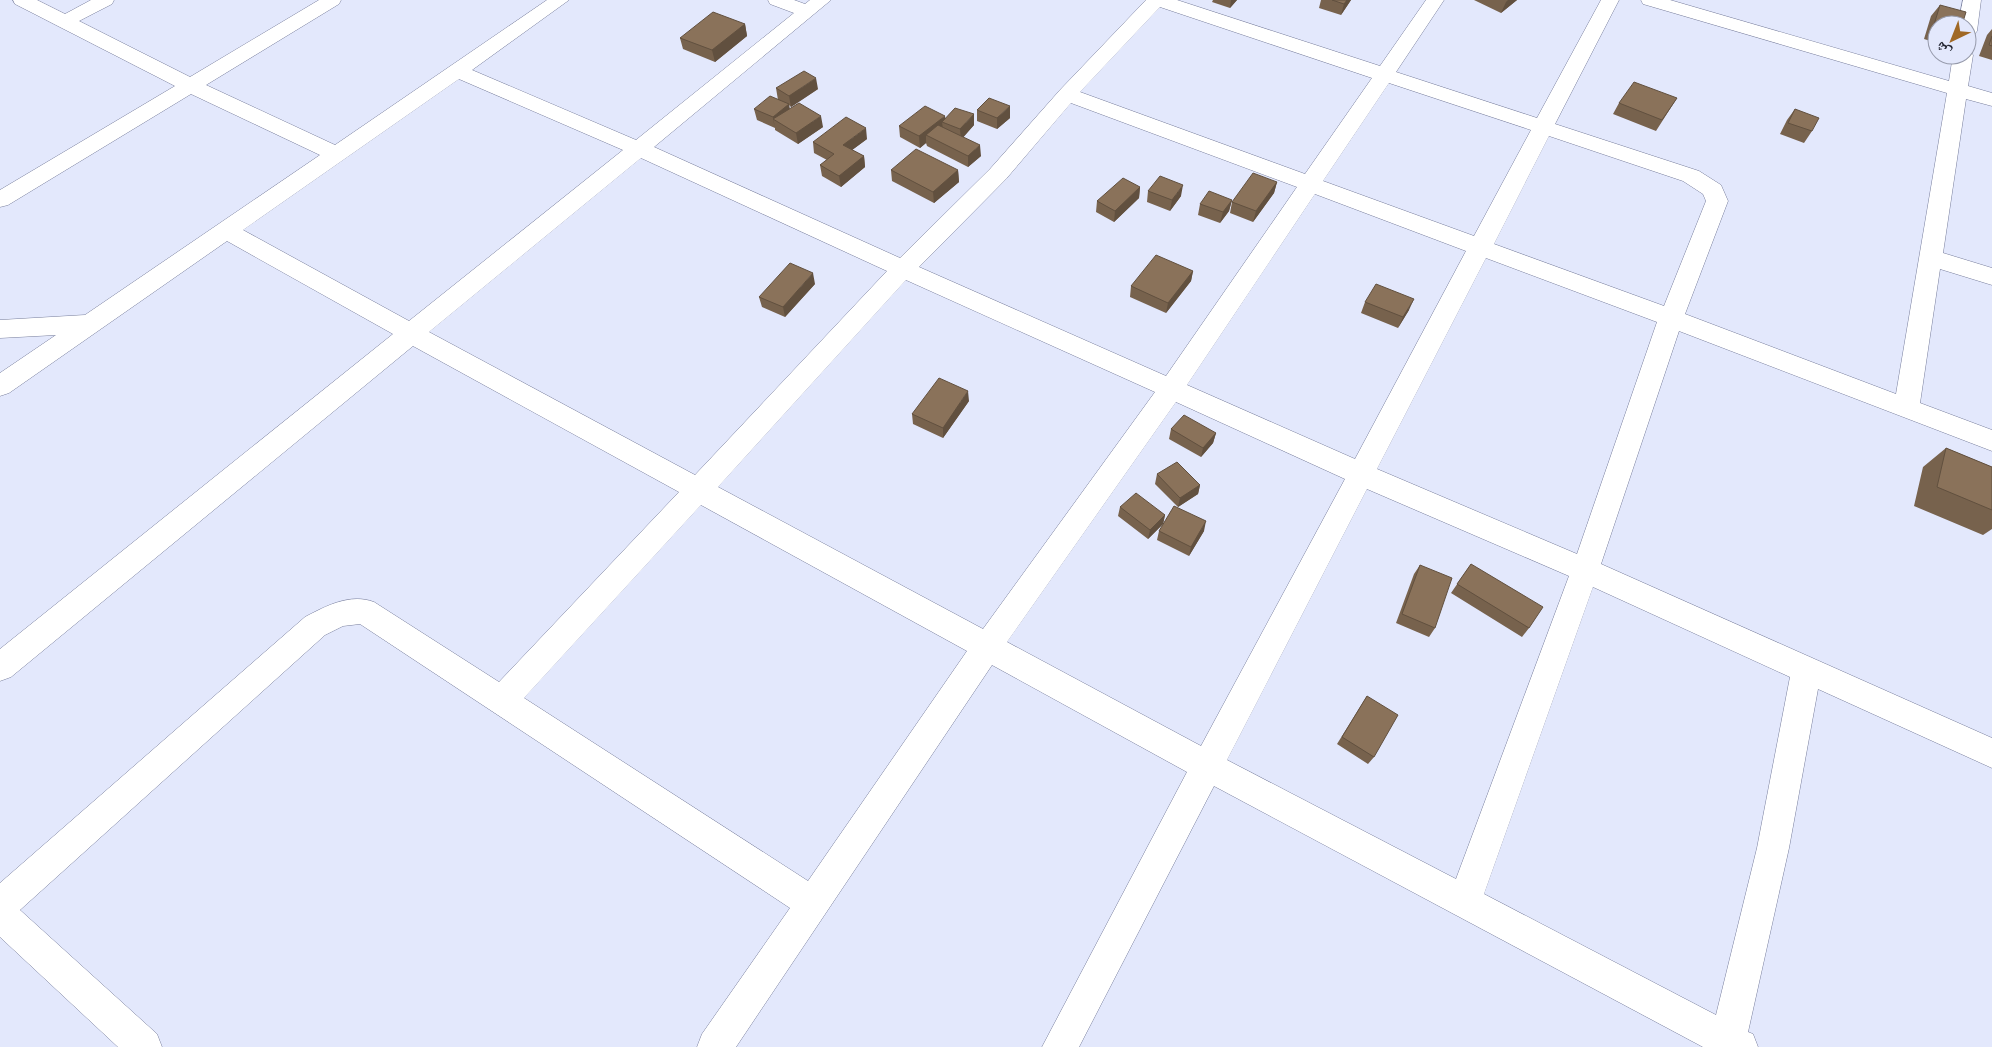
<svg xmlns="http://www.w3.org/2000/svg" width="1992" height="1047" font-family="'Asap Condensed','Noto Naskh Arabic',sans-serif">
	<rect width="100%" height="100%" fill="#e3e8fc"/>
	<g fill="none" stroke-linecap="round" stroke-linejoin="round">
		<defs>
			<path id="minor" d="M 13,0 L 37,0 L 65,14 L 91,0 L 114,0 L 112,4 L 79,21 L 190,77 L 319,0 L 341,0 L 339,4 L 206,85 L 335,145 L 547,0 L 569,0 L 472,70 L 636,140 L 794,13 L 770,4 L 768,0 L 794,0 L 805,4 L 810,0 L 831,0 L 654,147 L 900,258 L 990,169 L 1060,90 L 1146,0 L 1177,0 L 1380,66 L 1426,0 L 1444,0 L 1396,72 L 1537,118 L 1601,0 L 1619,0 L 1555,124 L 1699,171 L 1721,185 L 1728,201 L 1685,314 L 1896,394 L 1947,93 L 1643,4 L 1641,0 L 1670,0 L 1949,81 L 1953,55 L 1967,55 L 1967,50 L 1970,51 L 1973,55 L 1968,86 L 1992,93 L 1992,106 L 1966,99 L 1943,253 L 1992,268 L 1992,285 L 1940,269 L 1920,403 L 1992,430 L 1992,451 L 1679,331 L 1601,564 L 1992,738 L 1992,768 L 1818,689 L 1789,848 L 1748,1032 L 1753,1034 L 1758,1047 L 1703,1047 L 1214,786 L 1079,1047 L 1042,1047 L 1187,772 L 992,665 L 736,1047 L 697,1047 L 702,1034 L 790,908 L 360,624 L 343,626 L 325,635 L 20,910 L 157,1034 L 162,1047 L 118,1047 L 0,937 L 0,883 L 305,617 C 326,606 350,593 374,602 L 499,682 L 679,492 L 413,346 L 11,677 L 0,681 L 0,649 L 393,334 L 227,241 L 9,393 L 0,396 L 0,373 L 56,335 L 0,338 L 0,320 L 85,315 L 320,155 L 191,94 L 8,205 L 0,207 L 0,190 L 175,86 L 15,4 ZM 1160,7 L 1372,78 L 1305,174 L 1080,92 ZM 459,79 L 623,150 L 409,321 L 243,230 ZM 1389,83 L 1531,130 L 1474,236 L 1323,181 ZM 1071,103 L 1297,187 L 1166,376 L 919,267 L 1006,179 ZM 1549,136 L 1683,181 L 1703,194 L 1706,201 L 1664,306 L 1494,244 ZM 641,158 L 887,271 L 695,475 L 429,332 ZM 1315,194 L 1466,251 L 1355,459 L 1187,385 ZM 1486,258 L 1657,322 L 1577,554 L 1377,469 ZM 906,280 L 1155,392 L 983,629 L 718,487 ZM 1176,402 L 1345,479 L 1201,746 L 1007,642 ZM 1367,489 L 1569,576 L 1456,879 L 1227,760 ZM 701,505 L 967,651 L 808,881 L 524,698 ZM 1593,587 L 1790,677 L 1757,848 L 1716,1015 L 1484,894 Z
				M 1963,0 L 1981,0 L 1977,31 L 1974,35 L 1967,37 L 1967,25 L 1958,25 Z"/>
		</defs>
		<use href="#minor" stroke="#787e9c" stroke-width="1"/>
		<use href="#minor" fill="#fff" fill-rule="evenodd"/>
	</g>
	<path fill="#77624d" d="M 1213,0 L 1237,0 L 1230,8 L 1212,2 Z
		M 1321,0 L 1351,0 L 1341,15 L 1319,8 Z
		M 1474,0 L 1517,0 L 1501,13 Z
		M 1940,5 L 1937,25 L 1937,43 L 1924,39 L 1931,16 Z
		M 745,24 L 747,36 L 715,62 L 683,49 L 680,38 Z
		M 1992,29 L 1992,60 L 1979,56 L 1987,35 Z
		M 776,88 L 818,89 L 791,107 L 789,105 L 789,109 L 823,127 L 798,144 L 775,130 L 775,128 L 757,120 L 754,109 L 778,100 Z
		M 1677,98 L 1656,131 L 1613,114 L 1619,103 Z
		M 1795,109 L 1812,131 L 1804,143 L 1780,134 L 1787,120 Z
		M 977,110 L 1010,118 L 997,129 L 977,121 Z
		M 946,118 L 974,125 L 963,137 L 981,156 L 968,167 L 927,146 L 926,143 L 920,148 L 900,137 L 899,126 Z
		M 867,139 L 852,150 L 864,156 L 865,167 L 841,187 L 822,176 L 820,165 L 827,160 L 814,153 L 813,142 Z
		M 891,170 L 958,170 L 959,182 L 934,203 L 892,181 Z
		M 1277,182 L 1274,193 L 1253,222 L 1230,213 L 1232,202 Z
		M 1140,187 L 1139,198 L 1114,222 L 1096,212 L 1097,201 Z
		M 1148,191 L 1181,196 L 1170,211 L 1147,202 Z
		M 1232,200 L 1229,211 L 1220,223 L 1198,215 L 1200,204 Z
		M 1193,271 L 1191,281 L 1166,313 L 1130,297 L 1131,286 Z
		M 815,284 L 785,317 L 762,307 L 759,297 Z
		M 1365,302 L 1409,310 L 1398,328 L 1361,313 Z
		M 969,401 L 943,438 L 913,424 L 912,414 Z
		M 1171,429 L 1216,433 L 1213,443 L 1201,457 L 1169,439 Z
		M 1946,448 L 1992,467 L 1992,529 L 1983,535 L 1914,506 L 1923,467 Z
		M 1157,474 L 1200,485 L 1198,494 L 1178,507 L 1155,484 Z
		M 1120,507 L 1165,515 L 1163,524 L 1148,539 L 1118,516 Z
		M 1159,531 L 1204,531 L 1189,556 L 1157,540 Z
		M 1471,564 L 1529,628 L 1522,637 L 1451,593 Z
		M 1420,565 L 1435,628 L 1429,637 L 1396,623 L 1414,574 Z
		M 1367,696 L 1374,757 L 1368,764 L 1337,744 Z"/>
	<path fill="#61503f" d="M 1231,0 L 1237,0 L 1230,8 Z
		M 1347,0 L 1351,0 L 1341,15 L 1344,4 Z
		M 1508,0 L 1517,0 L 1501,13 L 1506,2 Z
		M 745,24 L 747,36 L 715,62 L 712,50 Z
		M 816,78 L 818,89 L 791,107 L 789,96 Z
		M 789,104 L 791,115 L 773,119 L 775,128 L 773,117 Z
		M 1010,106 L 1010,118 L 997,129 L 997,118 Z
		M 974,114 L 974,125 L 961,140 L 960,129 Z
		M 821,116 L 823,127 L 798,144 L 796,133 Z
		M 945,116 L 946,123 L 942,122 L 943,130 L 926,135 L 926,143 L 920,148 L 919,136 Z
		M 866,128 L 867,139 L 844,156 L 843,145 Z
		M 980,145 L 981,156 L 968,167 L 968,156 Z
		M 864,156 L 865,167 L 841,187 L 839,176 Z
		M 958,170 L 959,182 L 934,203 L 933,192 Z
		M 1277,182 L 1274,193 L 1253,222 L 1256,211 Z
		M 1183,185 L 1181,196 L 1170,211 L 1172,200 Z
		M 1140,187 L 1139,198 L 1114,222 L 1115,211 Z
		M 1232,200 L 1229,211 L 1220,223 L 1223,212 Z
		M 1193,271 L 1191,281 L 1166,313 L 1168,303 Z
		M 813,273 L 815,284 L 785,317 L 783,307 Z
		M 1414,299 L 1409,310 L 1398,328 L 1403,317 Z
		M 968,391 L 969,401 L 943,438 L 943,428 Z
		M 1216,433 L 1213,443 L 1201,457 L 1203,448 Z
		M 1200,485 L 1198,494 L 1178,507 L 1180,498 Z
		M 1165,515 L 1163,524 L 1148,539 L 1150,530 Z
		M 1206,521 L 1204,531 L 1189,556 L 1191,547 Z"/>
	<path fill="#8a725a" stroke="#61503f" d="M 1332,0 L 1347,0 L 1344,4 Z
		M 1940,5 L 1966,12 L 1962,25 L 1937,25 L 1937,29 L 1933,28 Z
		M 713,12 L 745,24 L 712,50 L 680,38 Z
		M 1992,36 L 1992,46 L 1989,45 Z
		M 804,71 L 816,78 L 789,96 L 776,88 Z
		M 1634,82 L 1677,98 L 1662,120 L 1619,103 Z
		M 770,96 L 789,104 L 773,117 L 754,109 Z
		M 989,98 L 1010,106 L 997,118 L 977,110 Z
		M 799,103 L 821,116 L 796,133 L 773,119 Z
		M 925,106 L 945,116 L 919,136 L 899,126 Z
		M 955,108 L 974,114 L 960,129 L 942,122 Z
		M 1795,109 L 1819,118 L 1812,131 L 1788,123 Z
		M 846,117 L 866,128 L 843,145 L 864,156 L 839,176 L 820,165 L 834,154 L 813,142 Z
		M 938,125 L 980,145 L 968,156 L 926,135 Z
		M 916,149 L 958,170 L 933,192 L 891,170 Z
		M 1253,173 L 1277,182 L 1256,211 L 1232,202 Z
		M 1160,176 L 1183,185 L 1172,200 L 1148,191 Z
		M 1123,178 L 1140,187 L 1115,211 L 1097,201 Z
		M 1209,191 L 1232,200 L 1223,212 L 1200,204 Z
		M 1156,255 L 1193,271 L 1168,303 L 1131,286 Z
		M 790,263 L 813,273 L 783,307 L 759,297 Z
		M 1376,284 L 1414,299 L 1403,317 L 1365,302 Z
		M 939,378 L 968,391 L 943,428 L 912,414 Z
		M 1184,415 L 1216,433 L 1203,448 L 1171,429 Z
		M 1946,448 L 1992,467 L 1992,510 L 1937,487 Z
		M 1177,462 L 1200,485 L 1180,498 L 1157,474 Z
		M 1136,493 L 1165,515 L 1150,530 L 1120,507 Z
		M 1174,506 L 1206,521 L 1191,547 L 1159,531 Z
		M 1471,564 L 1543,607 L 1529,628 L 1457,584 Z
		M 1420,565 L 1452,578 L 1435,628 L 1402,614 Z
		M 1367,696 L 1398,715 L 1374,757 L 1342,737 Z"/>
	<g transform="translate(1952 40) rotate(223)"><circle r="24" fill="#e3e8fc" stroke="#969aab"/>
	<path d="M0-4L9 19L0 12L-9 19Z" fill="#a06825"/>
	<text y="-8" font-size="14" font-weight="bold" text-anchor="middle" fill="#232532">ش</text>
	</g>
</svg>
